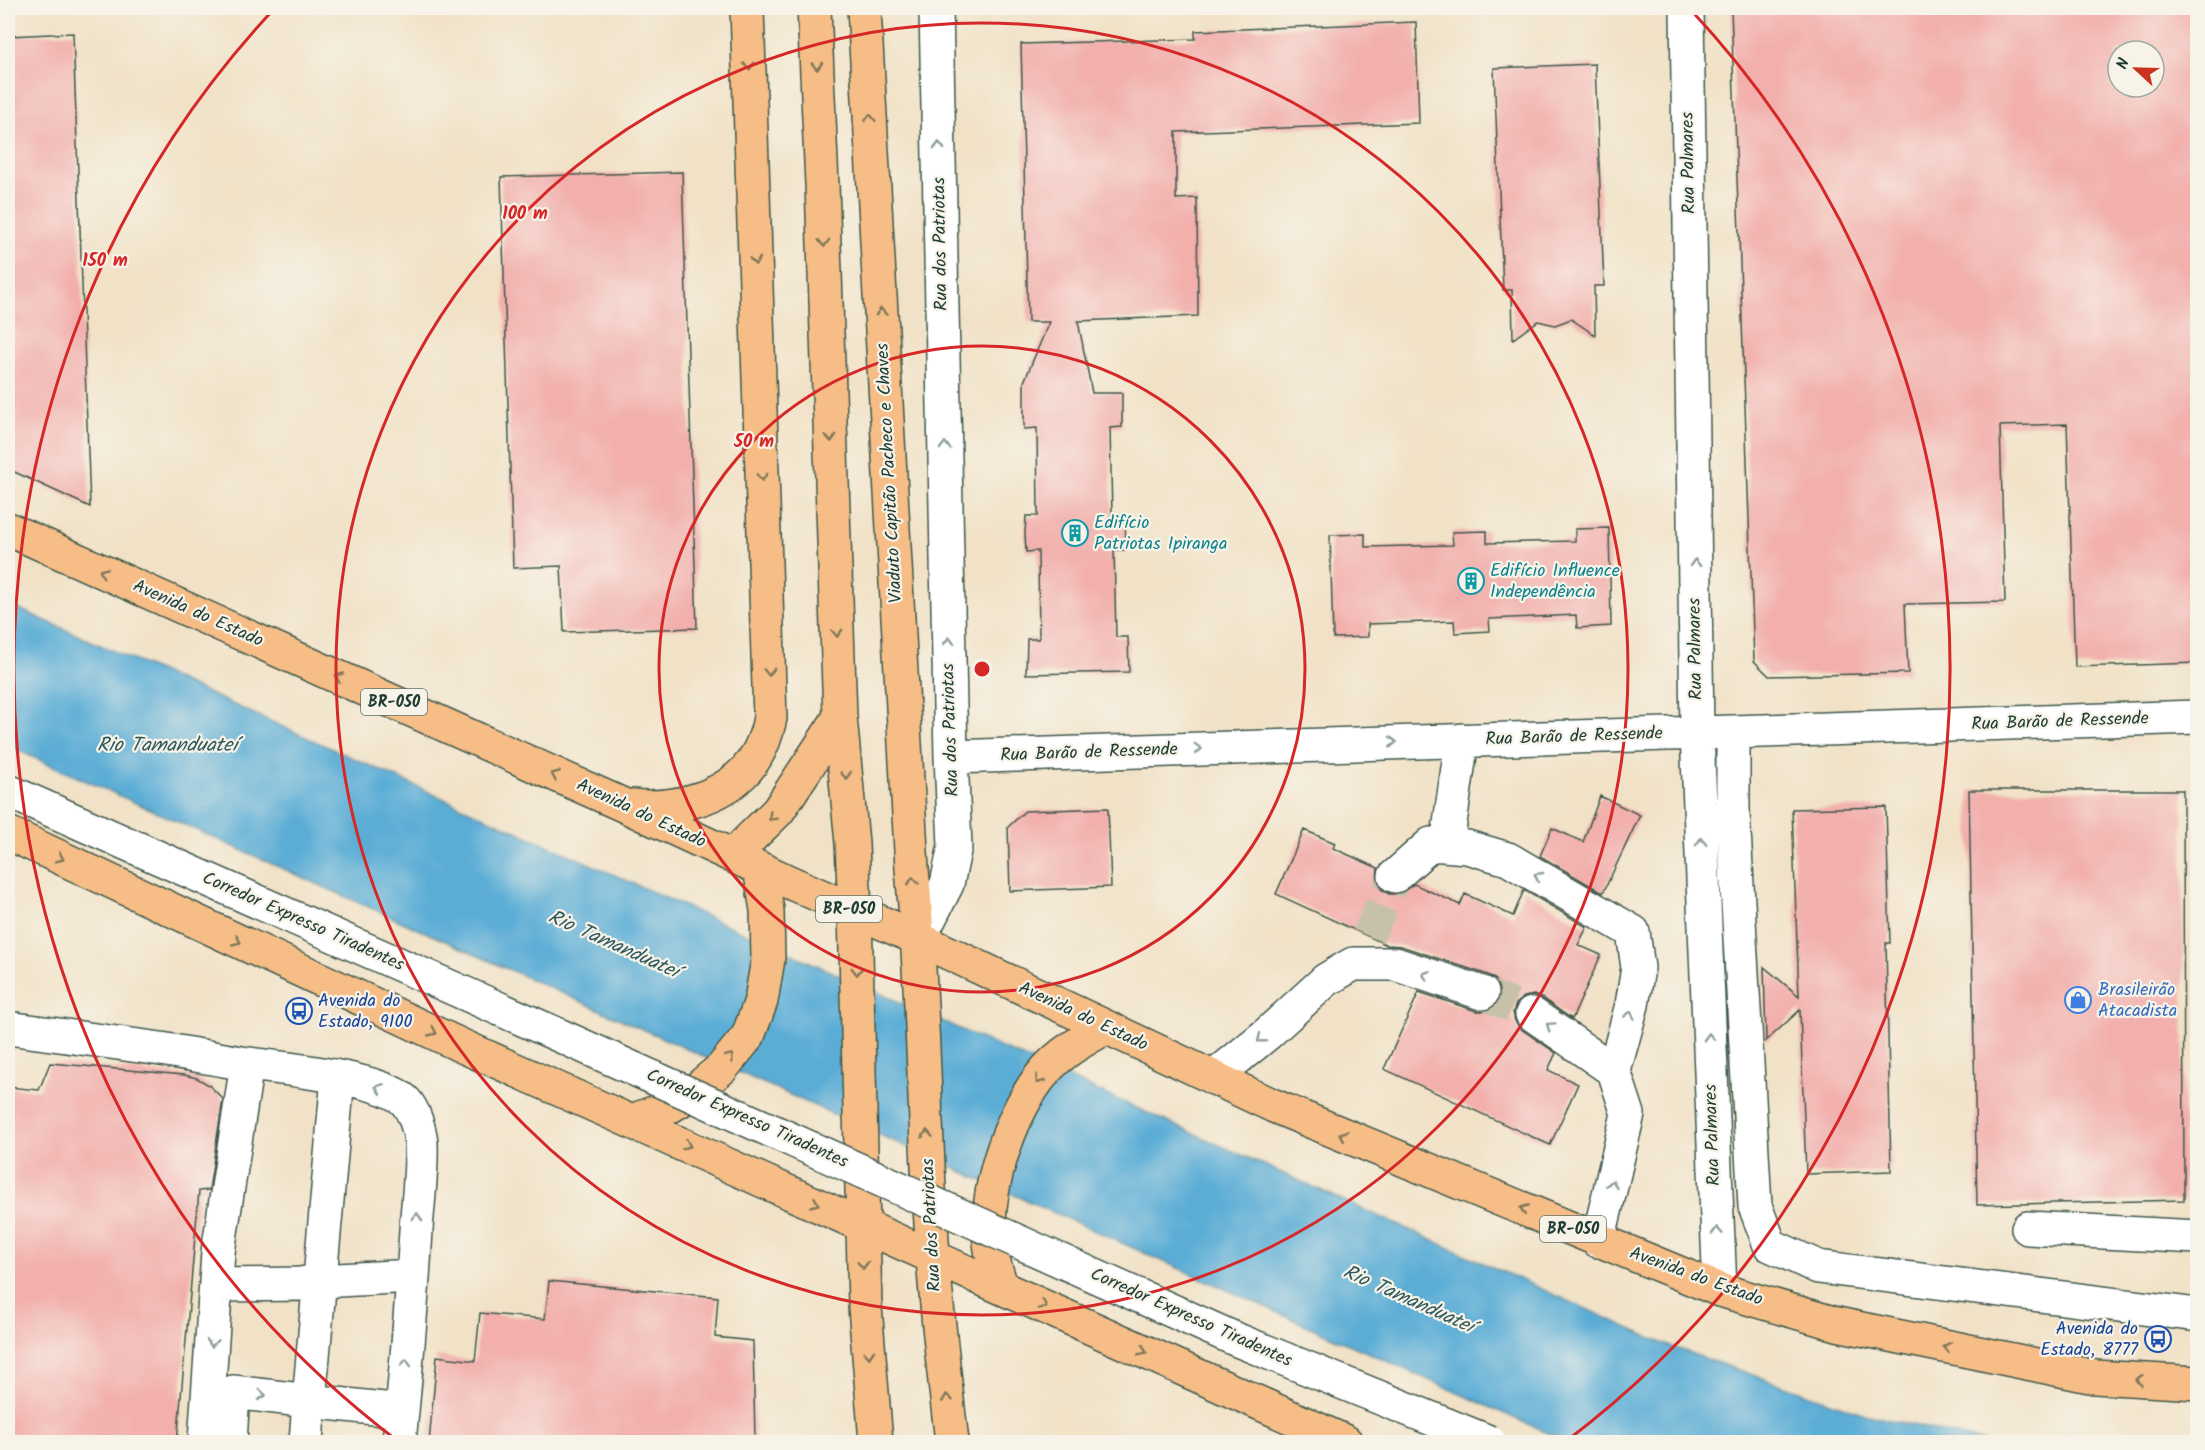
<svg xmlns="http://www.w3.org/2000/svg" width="2205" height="1450" font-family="Kalam,sans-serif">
	<rect width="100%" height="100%" fill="#f7f3e8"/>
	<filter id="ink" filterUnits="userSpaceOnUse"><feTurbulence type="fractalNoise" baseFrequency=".0167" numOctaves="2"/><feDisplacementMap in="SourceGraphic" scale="12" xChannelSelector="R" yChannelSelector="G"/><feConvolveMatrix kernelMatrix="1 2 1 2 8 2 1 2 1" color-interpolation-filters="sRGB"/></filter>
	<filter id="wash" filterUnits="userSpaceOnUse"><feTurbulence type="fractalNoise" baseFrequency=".008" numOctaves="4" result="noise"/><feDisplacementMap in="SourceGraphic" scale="24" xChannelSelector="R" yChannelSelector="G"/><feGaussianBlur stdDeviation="1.35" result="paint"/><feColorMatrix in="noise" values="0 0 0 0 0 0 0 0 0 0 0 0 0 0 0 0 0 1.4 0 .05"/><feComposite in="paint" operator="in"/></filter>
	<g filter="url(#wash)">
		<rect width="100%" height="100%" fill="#f1e2c7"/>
		<path fill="#5badd6" stroke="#3d7585" stroke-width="1.5" d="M 8,604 L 1667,1345 L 1868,1415 L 1986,1442 L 1568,1442 L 8,746 Z"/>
		<g id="blocks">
			<path fill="#f2afac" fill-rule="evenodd" d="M 1731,8 L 2198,8 L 2198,663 L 2075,667 L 2067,424 L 2000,426 L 2005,602 L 1905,604 L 1908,673 L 1769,676 L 1754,661 ZM 2118,51 L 2154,51 L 2154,87 L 2118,87 Z
				M 1416,22 L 1419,123 L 1176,132 L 1176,199 L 1197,198 L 1198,316 L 1078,321 L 1092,393 L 1122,393 L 1122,427 L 1110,428 L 1112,515 L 1125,515 L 1126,550 L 1114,550 L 1116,637 L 1128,637 L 1129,672 L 1026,674 L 1027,639 L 1039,639 L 1038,551 L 1026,552 L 1025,534 L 1026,516 L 1038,516 L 1037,428 L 1024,429 L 1024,382 L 1049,322 L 1028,322 L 1021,44 L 1195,39 L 1195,31 Z
				M 73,33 L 90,507 L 8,469 L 8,36 Z
				M 1595,64 L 1604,286 L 1594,286 L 1595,335 L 1571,319 L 1555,325 L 1538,321 L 1513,339 L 1512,290 L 1503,290 L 1494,68 Z
				M 682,172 L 697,628 L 564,632 L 561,566 L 513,568 L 501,177 Z
				M 1609,528 L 1611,626 L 1577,628 L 1576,615 L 1489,619 L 1490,631 L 1455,633 L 1454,621 L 1368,624 L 1368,637 L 1333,638 L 1330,535 L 1365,534 L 1365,547 L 1453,545 L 1452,532 L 1487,531 L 1487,543 L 1575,541 L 1575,529 Z
				M 1969,790 L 2183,790 L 2184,1200 L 1977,1205 Z
				M 1600,796 L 1640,815 L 1603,893 L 1540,856 L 1552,828 L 1583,842 Z
				M 1886,807 L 1890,943 L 1886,943 L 1891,1171 L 1806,1174 L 1800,1010 L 1766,1041 L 1764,967 L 1799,996 L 1792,809 Z
				M 1108,808 L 1111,887 L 1010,891 L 1008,827 L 1025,811 Z
				M 1304,830 L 1335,843 L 1333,848 L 1378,868 L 1377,880 L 1381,889 L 1389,894 L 1399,894 L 1414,884 L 1460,905 L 1465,894 L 1513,916 L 1524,890 L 1587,927 L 1578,945 L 1601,955 L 1572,1019 L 1543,999 L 1534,995 L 1524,997 L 1516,1004 L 1513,1012 L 1515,1021 L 1521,1029 L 1556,1053 L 1548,1070 L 1578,1084 L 1550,1145 L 1384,1069 L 1419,992 L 1476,1011 L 1485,1011 L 1495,1007 L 1500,998 L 1500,989 L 1496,980 L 1488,975 L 1401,946 L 1387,945 L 1276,894 Z
				M 50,1063 L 184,1075 L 197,1078 L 209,1085 L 223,1099 L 209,1190 L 199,1191 L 177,1443 L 8,1443 L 8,1087 L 39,1090 Z
				M 549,1281 L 718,1297 L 715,1337 L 753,1341 L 755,1443 L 429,1443 L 437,1356 L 475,1361 L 480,1313 L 545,1319 Z"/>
		</g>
	</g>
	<g filter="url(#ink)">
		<use href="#blocks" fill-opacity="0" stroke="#3e564a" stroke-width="1.5"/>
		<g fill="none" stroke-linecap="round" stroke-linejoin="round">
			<path stroke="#c7c1aa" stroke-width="33" stroke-dasharray="33 16" stroke-linecap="butt" d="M 1368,936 L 1395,876
				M 1482,993 L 1532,1014"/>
			<defs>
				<path id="minor" d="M 1687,8 L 1697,733 L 1720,1290
					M 1733,733 L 1733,813 L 1755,1206 L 1770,1245 L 1818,1267 L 2198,1315
					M 951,757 L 2198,717
					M 1447,844 L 1462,740
					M 1395,876 L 1431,844 L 1467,847 L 1508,859 L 1633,932 L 1638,968 L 1632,1005 L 1614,1071
					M 919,939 L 947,884 L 955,846 L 951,757 L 936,8
					M 1532,1014 L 1614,1071 L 1628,1114 L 1598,1241
					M 8,1028 L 161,1049 L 247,1064
					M 338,1077 L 309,1401 L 402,1411
					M 1213,1078 L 1267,1034 L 1326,980 L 1353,964 L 1395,964 L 1482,993
					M 2028,1228 L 2198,1237
					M 216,1285 L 300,1284 L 319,1281 L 413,1276
					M 205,1442 L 218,1252 L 247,1064 C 281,1068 382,1078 405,1101 C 414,1110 420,1131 421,1143 C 422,1172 418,1201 416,1230 C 412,1301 406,1372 399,1442
					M 230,1442 L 233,1392 L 309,1401 L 306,1442"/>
				<path id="major" d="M 814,8 L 822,184 L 840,717 L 852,843 L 855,912 L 865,1307 L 876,1442
					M 864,8 L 912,869 C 924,998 924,1127 933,1256 C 937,1319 945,1381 952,1442"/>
				<path id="highway" d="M 8,529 L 621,804 L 789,882 L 919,939 L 1274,1106 L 1720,1290 L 1837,1324 L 2095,1377 L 2198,1383
					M 632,806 C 668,810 714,801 741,775 C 757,760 766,739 770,718 L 747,8
					M 8,833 L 460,1045 L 1346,1442
					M 732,856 L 778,811 L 840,717
					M 632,1121 L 669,1107 L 692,1093 L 722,1068 L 748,1036 L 761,1001 L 768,959 L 767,910 L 760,869
					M 1002,1287 C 995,1269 989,1248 989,1229 C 989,1178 1012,1110 1045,1071 C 1061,1052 1084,1040 1105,1028"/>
			</defs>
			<use href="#minor" stroke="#3e564a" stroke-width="36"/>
			<use href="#major" stroke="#3e564a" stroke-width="36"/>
			<use href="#highway" stroke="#3e564a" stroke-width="36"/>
			<use href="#minor" stroke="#fff" stroke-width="33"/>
			<use href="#major" stroke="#f6be86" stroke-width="33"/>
			<use href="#highway" stroke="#f6be86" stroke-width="33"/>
			<defs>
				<path id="minor-bridge" d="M 8,791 L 554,1033 L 1235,1339 L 1489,1442"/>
			</defs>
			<use href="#minor-bridge" stroke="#3e564a" stroke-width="36" stroke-linecap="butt"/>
			<use href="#minor-bridge" stroke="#fff" stroke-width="33"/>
		</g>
		<defs><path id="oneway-chevron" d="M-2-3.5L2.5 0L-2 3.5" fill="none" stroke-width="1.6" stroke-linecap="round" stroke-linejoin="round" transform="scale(1.5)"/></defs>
		<g stroke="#807759">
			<use href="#oneway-chevron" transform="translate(749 66) rotate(88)"/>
			<use href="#oneway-chevron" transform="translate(817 66) rotate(87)"/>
			<use href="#oneway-chevron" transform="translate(870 118) rotate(-93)"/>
			<use href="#oneway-chevron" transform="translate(824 243) rotate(88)"/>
			<use href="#oneway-chevron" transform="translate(755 261) rotate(88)"/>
			<use href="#oneway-chevron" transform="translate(881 312) rotate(-93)"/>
			<use href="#oneway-chevron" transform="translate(831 438) rotate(88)"/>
			<use href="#oneway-chevron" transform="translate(762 477) rotate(88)"/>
			<use href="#oneway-chevron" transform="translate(103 572) rotate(-156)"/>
			<use href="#oneway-chevron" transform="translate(837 633) rotate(88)"/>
			<use href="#oneway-chevron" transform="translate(769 672) rotate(88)"/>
			<use href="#oneway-chevron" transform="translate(339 677) rotate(-156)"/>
			<use href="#oneway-chevron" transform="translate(555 775) rotate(-156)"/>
			<use href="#oneway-chevron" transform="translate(846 775) rotate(85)"/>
			<use href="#oneway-chevron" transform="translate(772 817) rotate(135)"/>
			<use href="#oneway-chevron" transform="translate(60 858) rotate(25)"/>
			<use href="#oneway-chevron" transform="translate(913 881) rotate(-95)"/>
			<use href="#oneway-chevron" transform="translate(237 941) rotate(25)"/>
			<use href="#oneway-chevron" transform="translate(857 971) rotate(89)"/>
			<use href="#oneway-chevron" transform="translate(433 1032) rotate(25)"/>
			<use href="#oneway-chevron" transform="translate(730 1057) rotate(-52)"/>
			<use href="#oneway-chevron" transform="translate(1039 1080) rotate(125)"/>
			<use href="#oneway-chevron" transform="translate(927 1134) rotate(-93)"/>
			<use href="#oneway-chevron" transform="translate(1343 1135) rotate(-158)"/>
			<use href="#oneway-chevron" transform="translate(687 1145) rotate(24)"/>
			<use href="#oneway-chevron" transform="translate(815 1203) rotate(24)"/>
			<use href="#oneway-chevron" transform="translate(1524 1209) rotate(-158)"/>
			<use href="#oneway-chevron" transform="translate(863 1265) rotate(88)"/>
			<use href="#oneway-chevron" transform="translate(1043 1305) rotate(24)"/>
			<use href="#oneway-chevron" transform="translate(1947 1347) rotate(-169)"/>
			<use href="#oneway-chevron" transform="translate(1143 1351) rotate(25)"/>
			<use href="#oneway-chevron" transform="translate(869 1354) rotate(86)"/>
			<use href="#oneway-chevron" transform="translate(2139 1380) rotate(-176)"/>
			<use href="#oneway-chevron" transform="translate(947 1398) rotate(-97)"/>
		</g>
		<g stroke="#8f9e9a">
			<use href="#oneway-chevron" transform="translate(939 146) rotate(-91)"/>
			<use href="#oneway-chevron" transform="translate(945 446) rotate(-91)"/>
			<use href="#oneway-chevron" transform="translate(1695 563) rotate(-91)"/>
			<use href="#oneway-chevron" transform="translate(949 641) rotate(-91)"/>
			<use href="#oneway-chevron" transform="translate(1393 742) rotate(-1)"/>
			<use href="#oneway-chevron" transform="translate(1198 749) rotate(-2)"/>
			<use href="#oneway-chevron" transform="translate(1701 842) rotate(-92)"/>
			<use href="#oneway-chevron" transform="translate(1538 876) rotate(-150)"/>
			<use href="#oneway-chevron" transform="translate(1426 975) rotate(-162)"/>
			<use href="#oneway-chevron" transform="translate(1630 1015) rotate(-75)"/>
			<use href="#oneway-chevron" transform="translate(1550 1026) rotate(-145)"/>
			<use href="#oneway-chevron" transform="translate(1709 1037) rotate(-92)"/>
			<use href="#oneway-chevron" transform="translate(1261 1039) rotate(141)"/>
			<use href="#oneway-chevron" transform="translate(379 1088) rotate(-159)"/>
			<use href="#oneway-chevron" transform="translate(1612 1184) rotate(-77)"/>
			<use href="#oneway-chevron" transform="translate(417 1217) rotate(-87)"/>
			<use href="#oneway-chevron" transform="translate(1717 1231) rotate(-93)"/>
			<use href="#oneway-chevron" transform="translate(212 1343) rotate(94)"/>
			<use href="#oneway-chevron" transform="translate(406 1363) rotate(-85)"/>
			<use href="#oneway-chevron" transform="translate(262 1395) rotate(6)"/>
		</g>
	</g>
	<g fill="none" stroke="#d62828" stroke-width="3">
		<circle cx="982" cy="669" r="323"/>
		<circle cx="982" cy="669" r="646"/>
		<path d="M399 1442A968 968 0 0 1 274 9M1690 9A968 968 0 0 1 1565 1442"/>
	</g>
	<defs>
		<symbol id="building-ring" viewBox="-11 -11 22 22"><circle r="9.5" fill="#f7f3e8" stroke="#0f9aa8" stroke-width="1.5"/><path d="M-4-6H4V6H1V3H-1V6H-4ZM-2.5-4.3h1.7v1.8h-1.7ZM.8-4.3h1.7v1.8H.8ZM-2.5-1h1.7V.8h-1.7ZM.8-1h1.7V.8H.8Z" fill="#0f9aa8"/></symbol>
		<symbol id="shop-ring" viewBox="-11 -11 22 22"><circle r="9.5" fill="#f7f3e8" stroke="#3f7fe0" stroke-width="1.5"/><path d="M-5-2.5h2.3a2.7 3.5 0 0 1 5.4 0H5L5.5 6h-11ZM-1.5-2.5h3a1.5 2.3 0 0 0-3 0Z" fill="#3f7fe0"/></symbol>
		<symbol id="bus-ring" viewBox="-11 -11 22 22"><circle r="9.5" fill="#f7f3e8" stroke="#1a4fb4" stroke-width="1.5"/><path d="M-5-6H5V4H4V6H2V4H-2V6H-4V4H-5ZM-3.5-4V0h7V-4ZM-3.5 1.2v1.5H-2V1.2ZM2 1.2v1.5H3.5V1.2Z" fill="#1a4fb4"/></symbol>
	</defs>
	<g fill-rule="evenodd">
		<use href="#building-ring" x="1060" y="518" width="30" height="30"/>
		<use href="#building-ring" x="1456" y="566" width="30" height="30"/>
		<use href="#shop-ring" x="2063" y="985" width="30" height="30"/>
		<use href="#bus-ring" x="284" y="996" width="30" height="30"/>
		<use href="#bus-ring" x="2143" y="1324" width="30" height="30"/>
	</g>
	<g text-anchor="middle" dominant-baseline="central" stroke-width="4.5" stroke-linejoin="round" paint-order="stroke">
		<g fill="#f7f3e8" stroke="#60746a" stroke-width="1.5">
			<rect x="361" y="689" width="66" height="26" rx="4.5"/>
			<rect x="816" y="896" width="66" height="26" rx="4.5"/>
			<rect x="1540" y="1216" width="66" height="26" rx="4.5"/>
		</g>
		<g font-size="16" font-weight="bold" fill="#1f3d34">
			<text x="394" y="702">BR-050</text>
			<text x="849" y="909">BR-050</text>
			<text x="1573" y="1229">BR-050</text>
		</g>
		<g font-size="18" fill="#1f3d34" stroke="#f7f3e8">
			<text transform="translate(1689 163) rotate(-91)">Rua Palmares</text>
			<text transform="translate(941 244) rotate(-91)">Rua dos Patriotas</text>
			<text transform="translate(890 473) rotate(-93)">Viaduto Capitão Pacheco e Chaves</text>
			<text transform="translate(198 614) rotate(24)">Avenida do Estado</text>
			<text transform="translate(1696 649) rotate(-91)">Rua Palmares</text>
			<text transform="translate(2060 722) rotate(-2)">Rua Barão de Ressende</text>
			<text transform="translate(951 730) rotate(-92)">Rua dos Patriotas</text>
			<text transform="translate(1574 737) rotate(-2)">Rua Barão de Ressende</text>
			<text transform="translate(1089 753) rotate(-2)">Rua Barão de Ressende</text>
			<text transform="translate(641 814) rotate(25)">Avenida do Estado</text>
			<text transform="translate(303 922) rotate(24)">Corredor Expresso Tiradentes</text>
			<text transform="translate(1083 1017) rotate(25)">Avenida do Estado</text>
			<text transform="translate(747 1119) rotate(24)">Corredor Expresso Tiradentes</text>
			<text transform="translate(1713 1135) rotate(-92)">Rua Palmares</text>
			<text transform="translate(932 1225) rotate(-93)">Rua dos Patriotas</text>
			<text transform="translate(1696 1277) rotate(20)">Avenida do Estado</text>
			<text transform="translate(1191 1318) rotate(24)">Corredor Expresso Tiradentes</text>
		</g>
		<g font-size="18" fill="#0d838f" stroke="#f7f3e8" text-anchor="start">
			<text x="1094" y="523">Edifício<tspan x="1094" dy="21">Patriotas Ipiranga</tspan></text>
			<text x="1490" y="571">Edifício Influence<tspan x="1490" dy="21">Independência</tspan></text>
		</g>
		<g font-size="18" fill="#366cbe" stroke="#f7f3e8" text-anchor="start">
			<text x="2098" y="990">Brasileirão<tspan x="2098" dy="21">Atacadista</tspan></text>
		</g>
		<g font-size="18" fill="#164399" stroke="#f7f3e8" text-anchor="start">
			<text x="318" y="1001">Avenida do<tspan x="318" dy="21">Estado, 9100</tspan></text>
			<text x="2138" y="1329" text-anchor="end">Avenida do<tspan x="2138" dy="21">Estado, 8777</tspan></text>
		</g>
		<g font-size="20" font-style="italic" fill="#2e595c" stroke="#f7f3e8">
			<text x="167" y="746">Rio Tamanduateí</text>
			<text transform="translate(613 945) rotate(24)">Rio Tamanduateí</text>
			<text transform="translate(1408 1300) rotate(24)">Rio Tamanduateí</text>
		</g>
	</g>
	<circle cx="982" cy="669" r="9" fill="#d62828" stroke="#f7f3e8" stroke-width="3"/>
	<g font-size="18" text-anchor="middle" font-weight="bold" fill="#d62828" stroke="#f7f3e8" stroke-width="4.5" stroke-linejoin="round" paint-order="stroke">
		<text x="525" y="219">100 m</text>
		<text x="105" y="266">150 m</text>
		<text x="754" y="447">50 m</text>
	</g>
	<rect width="2205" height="1450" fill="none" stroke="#f7f3e8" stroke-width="30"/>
	<g transform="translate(2136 69) rotate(292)"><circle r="28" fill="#f7f3e8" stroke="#a1aaa0" stroke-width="1.5"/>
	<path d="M0-4.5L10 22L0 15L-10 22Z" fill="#c8321e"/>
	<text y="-9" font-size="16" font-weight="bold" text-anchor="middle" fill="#1f3d34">N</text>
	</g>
</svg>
